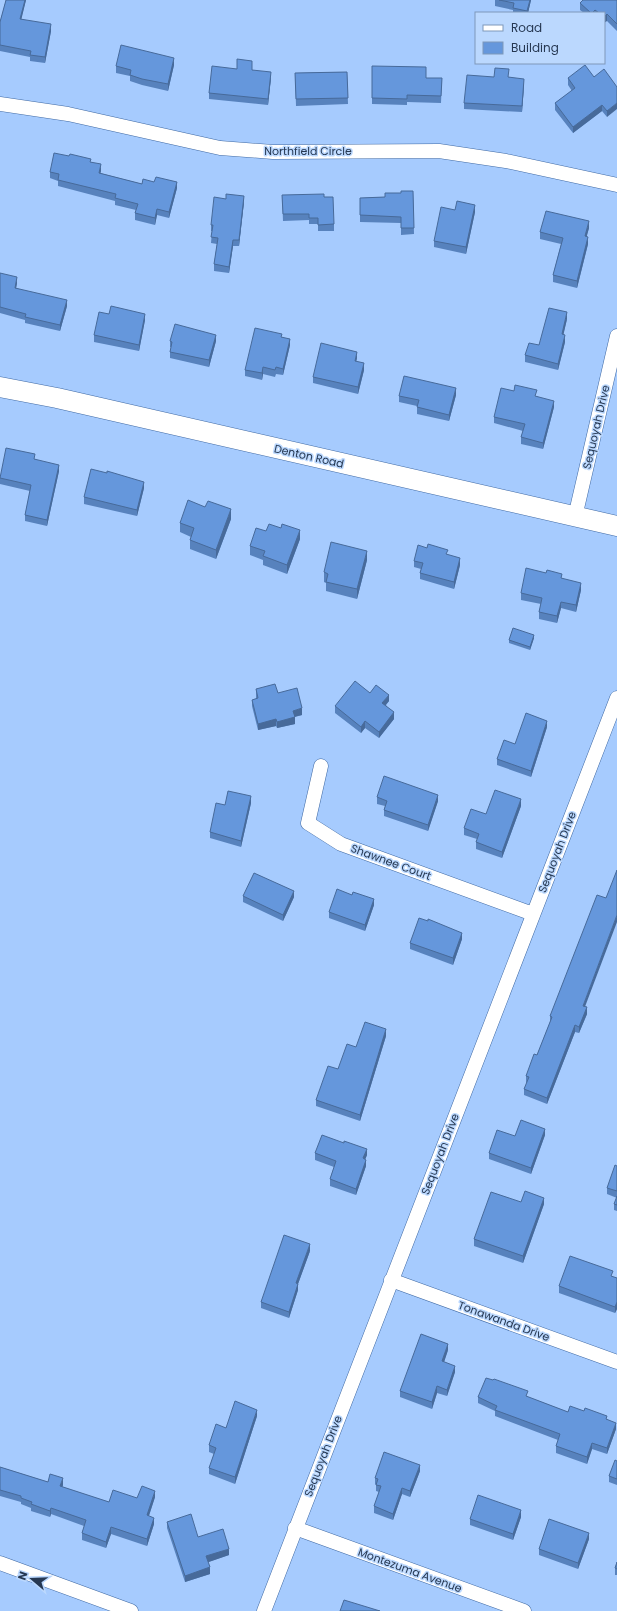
<svg xmlns="http://www.w3.org/2000/svg" width="617" height="1611" font-family="Poppins,sans-serif">
	<rect width="100%" height="100%" fill="#a6cbfe"/>
	<g fill="none" stroke-linecap="round" stroke-linejoin="round">
		<defs>
			<path id="street" d="M 0,104 L 68,114 L 220,148 L 273,152 L 439,151 L 506,161 L 617,185
				M 575,517 L 617,336
				M 321,766 L 308,823 L 341,844 L 533,914
				M 391,1280 L 617,1362
				M 295,1528 L 524,1611
				M 0,1563 L 131,1611
				M 264,1611 L 617,698"/>
			<path id="secondary" d="M 0,387 L 57,398 L 617,526"/>
		</defs>
		<use href="#street" stroke="#406aa4" stroke-width="15"/>
		<use href="#secondary" stroke="#406aa4" stroke-width="21"/>
		<use href="#street" stroke="#fff" stroke-width="14"/>
		<use href="#secondary" stroke="#fff" stroke-width="20"/>
	</g>
	<path fill="#5782bd" d="M 6,0 L 26,0 L 21,19 L 51,31 L 45,63 L 30,61 L 30,57 L 0,51 L 0,22 Z
		M 495,0 L 531,0 L 528,13 L 513,13 L 513,10 L 495,6 Z
		M 617,0 L 617,31 L 607,21 L 604,13 L 584,13 L 580,10 L 580,3 Z
		M 174,65 L 168,91 L 142,85 L 130,81 L 130,76 L 116,73 L 116,66 Z
		M 372,66 L 426,78 L 442,78 L 441,103 L 407,102 L 407,105 L 372,104 Z
		M 252,67 L 252,70 L 271,78 L 268,105 L 209,99 L 209,93 L 237,69 Z
		M 347,72 L 348,104 L 296,106 L 295,73 Z
		M 494,77 L 509,77 L 524,85 L 522,112 L 464,109 L 464,103 Z
		M 594,77 L 617,87 L 607,117 L 602,111 L 573,133 L 555,110 L 555,103 L 572,91 L 568,85 L 568,78 Z
		M 91,162 L 101,171 L 100,173 L 142,184 L 177,188 L 169,218 L 157,215 L 155,225 L 135,220 L 135,213 L 136,210 L 115,205 L 115,201 L 58,186 L 58,181 L 50,178 L 50,172 Z
		M 413,191 L 414,234 L 401,235 L 401,223 L 360,222 L 360,198 L 385,197 L 401,193 Z
		M 282,195 L 324,197 L 334,224 L 334,231 L 318,231 L 318,224 L 309,224 L 309,220 L 283,221 Z
		M 244,202 L 239,246 L 233,246 L 229,273 L 214,271 L 214,264 L 217,244 L 211,243 L 212,231 L 211,231 L 211,225 Z
		M 455,210 L 475,212 L 466,254 L 434,247 L 434,241 Z
		M 589,228 L 586,237 L 588,244 L 577,288 L 553,282 L 553,275 L 561,244 L 540,239 L 540,232 Z
		M 0,273 L 17,283 L 16,288 L 67,306 L 60,331 L 25,323 L 25,320 L 0,313 Z
		M 109,314 L 145,320 L 139,351 L 94,342 L 94,335 Z
		M 567,319 L 563,335 L 565,342 L 558,370 L 525,362 L 525,355 L 539,345 Z
		M 282,337 L 290,345 L 283,375 L 276,374 L 275,377 L 263,374 L 262,380 L 245,376 L 245,370 Z
		M 170,341 L 216,341 L 209,367 L 170,358 L 170,352 L 171,347 L 170,347 Z
		M 357,358 L 356,361 L 364,370 L 358,394 L 313,383 L 313,377 Z
		M 456,395 L 449,421 L 417,414 L 417,406 L 399,402 L 399,396 Z
		M 537,396 L 554,407 L 543,449 L 521,444 L 521,437 L 523,431 L 494,423 L 494,417 Z
		M 35,459 L 59,471 L 47,526 L 25,521 L 25,515 L 30,491 L 0,484 L 0,477 Z
		M 144,488 L 137,516 L 84,504 L 84,497 Z
		M 231,519 L 216,559 L 190,549 L 190,540 L 191,537 L 180,532 L 180,523 Z
		M 281,528 L 300,539 L 287,574 L 263,565 L 263,560 L 250,555 L 250,546 L 266,531 Z
		M 448,555 L 460,565 L 454,589 L 420,579 L 420,573 L 421,569 L 414,567 L 414,561 Z
		M 367,560 L 357,599 L 326,591 L 326,583 L 324,582 L 324,572 Z
		M 562,579 L 581,590 L 576,612 L 561,608 L 557,623 L 539,619 L 539,612 L 541,604 L 521,600 L 521,593 Z
		M 534,638 L 530,650 L 509,643 L 509,640 Z
		M 256,689 L 278,693 L 302,715 L 295,717 L 295,724 L 277,728 L 276,726 L 258,730 L 252,706 L 252,700 L 256,699 Z
		M 370,693 L 389,701 L 386,705 L 394,719 L 379,738 L 365,728 L 361,733 L 335,713 L 335,706 Z
		M 547,727 L 531,777 L 497,765 L 497,759 L 515,744 Z
		M 377,797 L 438,801 L 428,831 L 384,816 L 384,810 L 385,806 L 377,804 Z
		M 251,803 L 241,847 L 210,838 L 210,832 L 225,805 Z
		M 521,806 L 502,858 L 476,849 L 476,842 L 477,839 L 464,835 L 464,828 Z
		M 352,895 L 374,905 L 365,931 L 329,918 L 329,912 Z
		M 243,896 L 294,897 L 283,921 L 243,902 Z
		M 462,939 L 453,965 L 410,949 L 410,943 Z
		M 585,1007 L 587,1014 L 579,1033 L 575,1032 L 547,1104 L 524,1095 L 524,1089 L 527,1083 L 526,1083 L 526,1076 L 537,1055 L 550,1022 L 550,1016 Z
		M 386,1036 L 360,1121 L 316,1106 L 316,1100 L 338,1069 L 356,1047 Z
		M 545,1135 L 531,1174 L 489,1159 L 489,1153 L 515,1136 Z
		M 315,1153 L 367,1155 L 365,1159 L 366,1166 L 356,1195 L 330,1186 L 330,1179 L 334,1167 L 315,1160 Z
		M 617,1166 L 617,1211 L 614,1210 L 614,1204 L 617,1198 L 607,1194 L 607,1188 Z
		M 521,1202 L 544,1204 L 523,1263 L 474,1246 L 474,1239 Z
		M 310,1251 L 298,1284 L 298,1290 L 289,1318 L 261,1308 L 261,1302 Z
		M 613,1277 L 617,1278 L 617,1309 L 615,1313 L 559,1293 L 559,1286 Z
		M 448,1350 L 444,1362 L 455,1372 L 447,1396 L 437,1393 L 432,1409 L 400,1397 L 400,1391 Z
		M 493,1380 L 528,1397 L 568,1412 L 607,1419 L 616,1429 L 607,1454 L 592,1449 L 587,1464 L 556,1453 L 556,1446 L 558,1440 L 495,1416 L 495,1411 L 478,1403 L 478,1397 Z
		M 257,1416 L 235,1484 L 209,1474 L 209,1468 L 214,1454 L 209,1452 L 209,1445 L 226,1428 Z
		M 617,1461 L 617,1485 L 609,1482 L 609,1476 Z
		M 0,1467 L 48,1482 L 63,1485 L 62,1487 L 109,1502 L 137,1498 L 155,1497 L 149,1516 L 154,1524 L 147,1546 L 111,1534 L 106,1548 L 82,1540 L 82,1533 L 84,1526 L 51,1514 L 50,1517 L 31,1511 L 31,1508 L 21,1504 L 21,1502 L 0,1496 Z
		M 420,1471 L 410,1497 L 402,1494 L 393,1520 L 374,1513 L 374,1506 L 379,1492 L 376,1491 L 376,1485 L 375,1484 L 375,1478 Z
		M 521,1517 L 513,1540 L 470,1525 L 470,1519 Z
		M 167,1522 L 229,1555 L 208,1562 L 210,1574 L 185,1582 L 167,1528 Z
		M 589,1539 L 578,1569 L 539,1555 L 539,1549 Z
		M 617,1562 L 617,1575 L 615,1575 L 615,1568 Z"/>
	<path fill="#476a9a" d="M 25,0 L 26,0 L 20,25 L 20,19 Z
		M 530,0 L 531,0 L 528,13 L 527,13 Z
		M 607,14 L 607,21 L 604,23 L 604,17 Z
		M 51,24 L 51,31 L 45,63 L 45,57 Z
		M 174,58 L 174,65 L 168,91 L 168,84 Z
		M 271,72 L 271,78 L 268,105 L 268,99 Z
		M 524,79 L 524,85 L 522,112 L 522,106 Z
		M 617,103 L 617,109 L 607,117 L 607,111 Z
		M 602,105 L 602,111 L 573,133 L 573,127 Z
		M 101,164 L 101,171 L 99,179 L 99,173 Z
		M 177,182 L 177,188 L 169,218 L 169,212 Z
		M 244,196 L 244,202 L 239,246 L 239,240 Z
		M 475,205 L 475,212 L 466,254 L 466,247 Z
		M 157,209 L 157,215 L 155,225 L 155,218 Z
		M 589,221 L 589,228 L 585,243 L 585,236 Z
		M 588,237 L 588,244 L 577,288 L 577,281 Z
		M 233,240 L 233,246 L 229,273 L 229,267 Z
		M 17,277 L 17,283 L 15,294 L 15,288 Z
		M 67,300 L 67,306 L 60,331 L 60,325 Z
		M 567,312 L 567,319 L 562,341 L 562,334 Z
		M 145,314 L 145,320 L 139,351 L 139,345 Z
		M 216,335 L 216,341 L 209,367 L 209,360 Z
		M 565,335 L 565,342 L 558,370 L 558,364 Z
		M 290,339 L 290,345 L 283,375 L 283,369 Z
		M 357,352 L 357,358 L 355,367 L 355,361 Z
		M 364,363 L 364,370 L 358,394 L 358,387 Z
		M 263,367 L 263,374 L 262,380 L 262,373 Z
		M 456,388 L 456,395 L 449,421 L 449,415 Z
		M 554,401 L 554,407 L 543,449 L 543,443 Z
		M 59,465 L 59,471 L 47,526 L 47,520 Z
		M 144,482 L 144,488 L 137,516 L 137,510 Z
		M 231,509 L 231,519 L 216,559 L 216,550 Z
		M 300,530 L 300,539 L 287,574 L 287,565 Z
		M 367,551 L 367,560 L 357,599 L 357,589 Z
		M 460,558 L 460,565 L 454,589 L 454,582 Z
		M 581,583 L 581,590 L 576,612 L 576,605 Z
		M 561,602 L 561,608 L 557,623 L 557,616 Z
		M 534,635 L 534,638 L 530,650 L 530,647 Z
		M 389,695 L 389,701 L 382,709 L 382,703 Z
		M 302,708 L 302,715 L 293,717 L 293,711 Z
		M 394,712 L 394,719 L 379,738 L 379,732 Z
		M 295,717 L 295,724 L 277,728 L 277,722 Z
		M 276,719 L 276,726 L 258,730 L 258,724 Z
		M 365,721 L 365,728 L 361,733 L 361,727 Z
		M 547,721 L 547,727 L 531,777 L 531,771 Z
		M 438,795 L 438,801 L 428,831 L 428,825 Z
		M 251,796 L 251,803 L 241,847 L 241,841 Z
		M 521,799 L 521,806 L 502,858 L 502,852 Z
		M 294,891 L 294,897 L 283,921 L 283,915 Z
		M 374,899 L 374,905 L 365,931 L 365,925 Z
		M 617,915 L 617,922 L 583,1012 L 583,1006 Z
		M 462,933 L 462,939 L 453,965 L 453,958 Z
		M 587,1007 L 587,1014 L 579,1033 L 579,1027 Z
		M 575,1025 L 575,1032 L 547,1104 L 547,1098 Z
		M 386,1029 L 386,1036 L 360,1121 L 360,1115 Z
		M 545,1129 L 545,1135 L 531,1174 L 531,1168 Z
		M 367,1149 L 367,1155 L 363,1165 L 363,1158 Z
		M 366,1160 L 366,1166 L 356,1195 L 356,1189 Z
		M 544,1198 L 544,1204 L 523,1263 L 523,1256 Z
		M 310,1244 L 310,1251 L 298,1284 L 298,1290 L 289,1318 L 289,1312 L 296,1283 Z
		M 617,1302 L 617,1309 L 615,1313 L 615,1307 Z
		M 448,1344 L 448,1350 L 442,1368 L 442,1361 Z
		M 455,1366 L 455,1372 L 447,1396 L 447,1390 Z
		M 437,1386 L 437,1393 L 432,1409 L 432,1402 Z
		M 257,1410 L 257,1416 L 235,1484 L 235,1477 Z
		M 616,1423 L 616,1429 L 607,1454 L 607,1448 Z
		M 592,1443 L 592,1449 L 587,1464 L 587,1457 Z
		M 420,1465 L 420,1471 L 410,1497 L 410,1491 Z
		M 63,1478 L 63,1485 L 60,1493 L 60,1486 Z
		M 402,1488 L 402,1494 L 393,1520 L 393,1514 Z
		M 155,1491 L 155,1497 L 147,1521 L 147,1515 Z
		M 51,1508 L 51,1514 L 50,1517 L 50,1511 Z
		M 521,1510 L 521,1517 L 513,1540 L 513,1534 Z
		M 154,1518 L 154,1524 L 147,1546 L 147,1539 Z
		M 111,1527 L 111,1534 L 106,1548 L 106,1542 Z
		M 589,1533 L 589,1539 L 578,1569 L 578,1563 Z
		M 229,1549 L 229,1555 L 206,1563 L 206,1556 Z
		M 210,1567 L 210,1574 L 185,1582 L 185,1576 Z"/>
	<path fill="#6597dc" stroke="#476a9a" d="M 6,0 L 25,0 L 20,19 L 51,24 L 45,57 L 30,55 L 31,51 L 0,45 L 0,22 Z
		M 499,0 L 530,0 L 527,11 L 513,8 L 514,3 Z
		M 583,0 L 617,0 L 617,24 L 607,14 L 604,17 L 604,13 L 599,13 L 595,10 L 592,13 L 591,13 L 580,3 Z
		M 121,45 L 174,58 L 168,84 L 142,79 L 130,75 L 131,70 L 116,66 Z
		M 237,59 L 252,61 L 252,70 L 271,72 L 268,99 L 209,93 L 212,66 L 237,69 Z
		M 585,65 L 594,77 L 604,69 L 617,87 L 617,103 L 607,111 L 602,105 L 573,127 L 555,103 L 575,88 L 568,78 Z
		M 372,66 L 426,67 L 426,78 L 442,78 L 441,96 L 407,95 L 407,99 L 372,98 Z
		M 495,68 L 509,69 L 508,77 L 524,79 L 522,106 L 464,103 L 467,75 L 494,77 Z
		M 347,72 L 348,98 L 296,99 L 295,73 Z
		M 54,153 L 69,156 L 70,154 L 91,159 L 90,162 L 101,164 L 99,173 L 142,184 L 143,179 L 154,182 L 156,177 L 177,182 L 169,212 L 157,209 L 155,218 L 135,213 L 138,204 L 115,198 L 116,194 L 58,180 L 59,174 L 50,172 Z
		M 401,191 L 413,191 L 414,228 L 401,228 L 401,217 L 360,215 L 360,198 L 385,197 L 385,193 L 401,193 Z
		M 226,194 L 244,196 L 239,240 L 233,240 L 229,267 L 214,264 L 218,238 L 211,237 L 213,225 L 211,225 L 214,197 L 226,199 Z
		M 324,194 L 324,197 L 333,197 L 334,224 L 318,225 L 318,218 L 309,218 L 309,214 L 283,214 L 282,195 Z
		M 457,201 L 475,205 L 466,247 L 434,241 L 441,207 L 455,210 Z
		M 546,211 L 589,221 L 585,236 L 588,237 L 577,281 L 553,275 L 563,238 L 540,232 Z
		M 0,273 L 17,277 L 15,288 L 67,300 L 60,325 L 25,317 L 26,314 L 0,307 Z
		M 111,306 L 145,314 L 139,345 L 94,335 L 99,312 L 109,314 Z
		M 549,308 L 567,312 L 562,334 L 565,335 L 558,364 L 525,355 L 529,343 L 539,345 Z
		M 175,324 L 216,335 L 209,360 L 170,352 L 172,342 L 170,341 Z
		M 255,328 L 282,334 L 281,337 L 290,339 L 283,369 L 276,367 L 275,370 L 263,367 L 262,373 L 245,370 Z
		M 321,343 L 357,352 L 355,361 L 364,363 L 358,387 L 313,377 Z
		M 404,376 L 456,388 L 449,415 L 417,407 L 419,400 L 399,396 Z
		M 515,385 L 537,390 L 535,396 L 554,401 L 543,443 L 521,437 L 525,424 L 494,417 L 501,388 L 514,391 Z
		M 6,448 L 35,454 L 34,459 L 59,465 L 47,520 L 25,515 L 31,485 L 0,478 Z
		M 91,469 L 107,473 L 107,471 L 144,482 L 137,510 L 84,497 Z
		M 188,500 L 205,507 L 208,501 L 231,509 L 216,550 L 190,540 L 194,528 L 180,523 Z
		M 269,524 L 281,528 L 282,524 L 300,530 L 287,565 L 263,556 L 265,551 L 250,546 L 256,528 L 266,531 Z
		M 331,542 L 367,551 L 357,589 L 326,582 L 328,574 L 324,572 Z
		M 428,544 L 448,550 L 446,554 L 460,558 L 454,582 L 420,573 L 423,563 L 414,561 L 418,545 L 427,548 Z
		M 526,568 L 546,573 L 547,570 L 562,574 L 561,578 L 581,583 L 576,605 L 561,602 L 557,616 L 539,612 L 542,598 L 521,593 Z
		M 513,628 L 534,635 L 530,647 L 509,640 Z
		M 355,681 L 370,693 L 376,685 L 389,695 L 382,703 L 394,712 L 379,732 L 365,721 L 361,727 L 335,706 Z
		M 275,684 L 278,693 L 297,688 L 302,708 L 293,711 L 295,717 L 277,722 L 276,719 L 258,724 L 252,700 L 258,698 L 256,689 Z
		M 526,713 L 547,721 L 531,771 L 497,759 L 504,740 L 515,744 Z
		M 384,776 L 438,795 L 428,825 L 384,810 L 387,801 L 377,797 Z
		M 495,790 L 521,799 L 502,852 L 476,842 L 479,834 L 464,828 L 471,809 L 486,814 Z
		M 228,791 L 251,796 L 241,841 L 210,832 L 216,803 L 225,805 Z
		M 617,870 L 617,915 L 583,1006 L 587,1007 L 579,1027 L 575,1025 L 547,1098 L 524,1089 L 529,1077 L 526,1076 L 534,1054 L 537,1055 L 552,1017 L 550,1016 L 597,895 L 606,898 Z
		M 254,873 L 294,891 L 283,915 L 243,896 Z
		M 337,889 L 352,895 L 353,892 L 374,899 L 365,925 L 329,912 Z
		M 419,918 L 428,921 L 428,919 L 462,933 L 453,958 L 410,943 Z
		M 365,1022 L 386,1029 L 360,1115 L 316,1100 L 328,1066 L 338,1069 L 347,1044 L 356,1047 Z
		M 521,1120 L 545,1129 L 531,1168 L 489,1153 L 497,1130 L 515,1136 Z
		M 322,1135 L 344,1143 L 344,1141 L 367,1149 L 363,1158 L 366,1160 L 356,1189 L 330,1179 L 336,1161 L 315,1153 Z
		M 615,1165 L 617,1166 L 617,1191 L 607,1188 Z
		M 525,1191 L 544,1198 L 523,1256 L 474,1239 L 491,1192 L 521,1202 Z
		M 617,1196 L 617,1205 L 614,1204 Z
		M 284,1235 L 310,1244 L 296,1283 L 298,1284 L 289,1312 L 261,1302 Z
		M 570,1256 L 613,1271 L 611,1276 L 617,1278 L 617,1302 L 615,1307 L 559,1286 Z
		M 421,1334 L 448,1344 L 442,1361 L 455,1366 L 447,1390 L 437,1386 L 432,1402 L 400,1391 Z
		M 486,1378 L 493,1380 L 494,1379 L 528,1391 L 526,1396 L 568,1412 L 570,1406 L 584,1411 L 585,1408 L 607,1416 L 606,1419 L 616,1423 L 607,1448 L 592,1443 L 587,1457 L 556,1446 L 560,1434 L 495,1410 L 497,1406 L 478,1397 Z
		M 235,1401 L 257,1410 L 235,1477 L 209,1468 L 216,1448 L 209,1445 L 216,1424 L 226,1428 Z
		M 384,1452 L 420,1465 L 410,1491 L 402,1488 L 393,1514 L 374,1506 L 381,1486 L 376,1485 L 378,1479 L 375,1478 Z
		M 615,1460 L 617,1461 L 617,1479 L 609,1476 Z
		M 0,1467 L 48,1482 L 50,1474 L 63,1478 L 60,1486 L 109,1502 L 113,1490 L 137,1498 L 142,1486 L 155,1491 L 147,1515 L 154,1518 L 147,1539 L 111,1527 L 106,1542 L 82,1533 L 86,1520 L 51,1508 L 50,1511 L 31,1504 L 32,1502 L 21,1498 L 21,1496 L 0,1490 Z
		M 478,1495 L 521,1510 L 513,1534 L 470,1519 Z
		M 191,1514 L 198,1537 L 223,1529 L 229,1549 L 206,1556 L 210,1567 L 185,1576 L 167,1522 Z
		M 549,1519 L 589,1533 L 578,1563 L 539,1549 Z
		M 617,1562 L 617,1569 L 615,1568 Z
		M 344,1600 L 380,1611 L 340,1611 Z"/>
	<g text-anchor="middle" dominant-baseline="central" stroke-width="3" stroke-linejoin="round" paint-order="stroke">
		<g font-size="11" fill="#263852" stroke="#bbd8fe">
			<text x="308" y="151">Northfield Circle</text>
			<text transform="translate(596 427) rotate(-77)">Sequoyah Drive</text>
			<text transform="translate(309 456) rotate(13)">Denton Road</text>
			<text transform="translate(557 852) rotate(-69)">Sequoyah Drive</text>
			<text transform="translate(391 862) rotate(20)">Shawnee Court</text>
			<text transform="translate(440 1154) rotate(-69)">Sequoyah Drive</text>
			<text transform="translate(504 1321) rotate(20)">Tonawanda Drive</text>
			<text transform="translate(323 1456) rotate(-69)">Sequoyah Drive</text>
			<text transform="translate(410 1570) rotate(20)">Montezuma Avenue</text>
		</g>
	</g>
	<rect x="475" y="12" width="130" height="52" fill="#bbd8fe" stroke="#7f98b9"/>
	<rect x="483" y="25" width="20" height="6" fill="#ffffff" stroke="#7f98b9"/>
	<text x="511" y="32" font-size="12" fill="#263852">Road</text>
	<rect x="483" y="42" width="20" height="12" fill="#6597dc" stroke="#7f98b9"/>
	<text x="511" y="52" font-size="12" fill="#263852">Building</text>
	<g transform="translate(32 1579) rotate(289)" stroke="#bbd8fe" stroke-width="3" paint-order="stroke">
	<path d="M0-3L7 15L0 10L-7 15Z" fill="#263852"/>
	<text y="-6" font-size="11" font-weight="bold" text-anchor="middle" fill="#263852">N</text>
	</g>
</svg>
